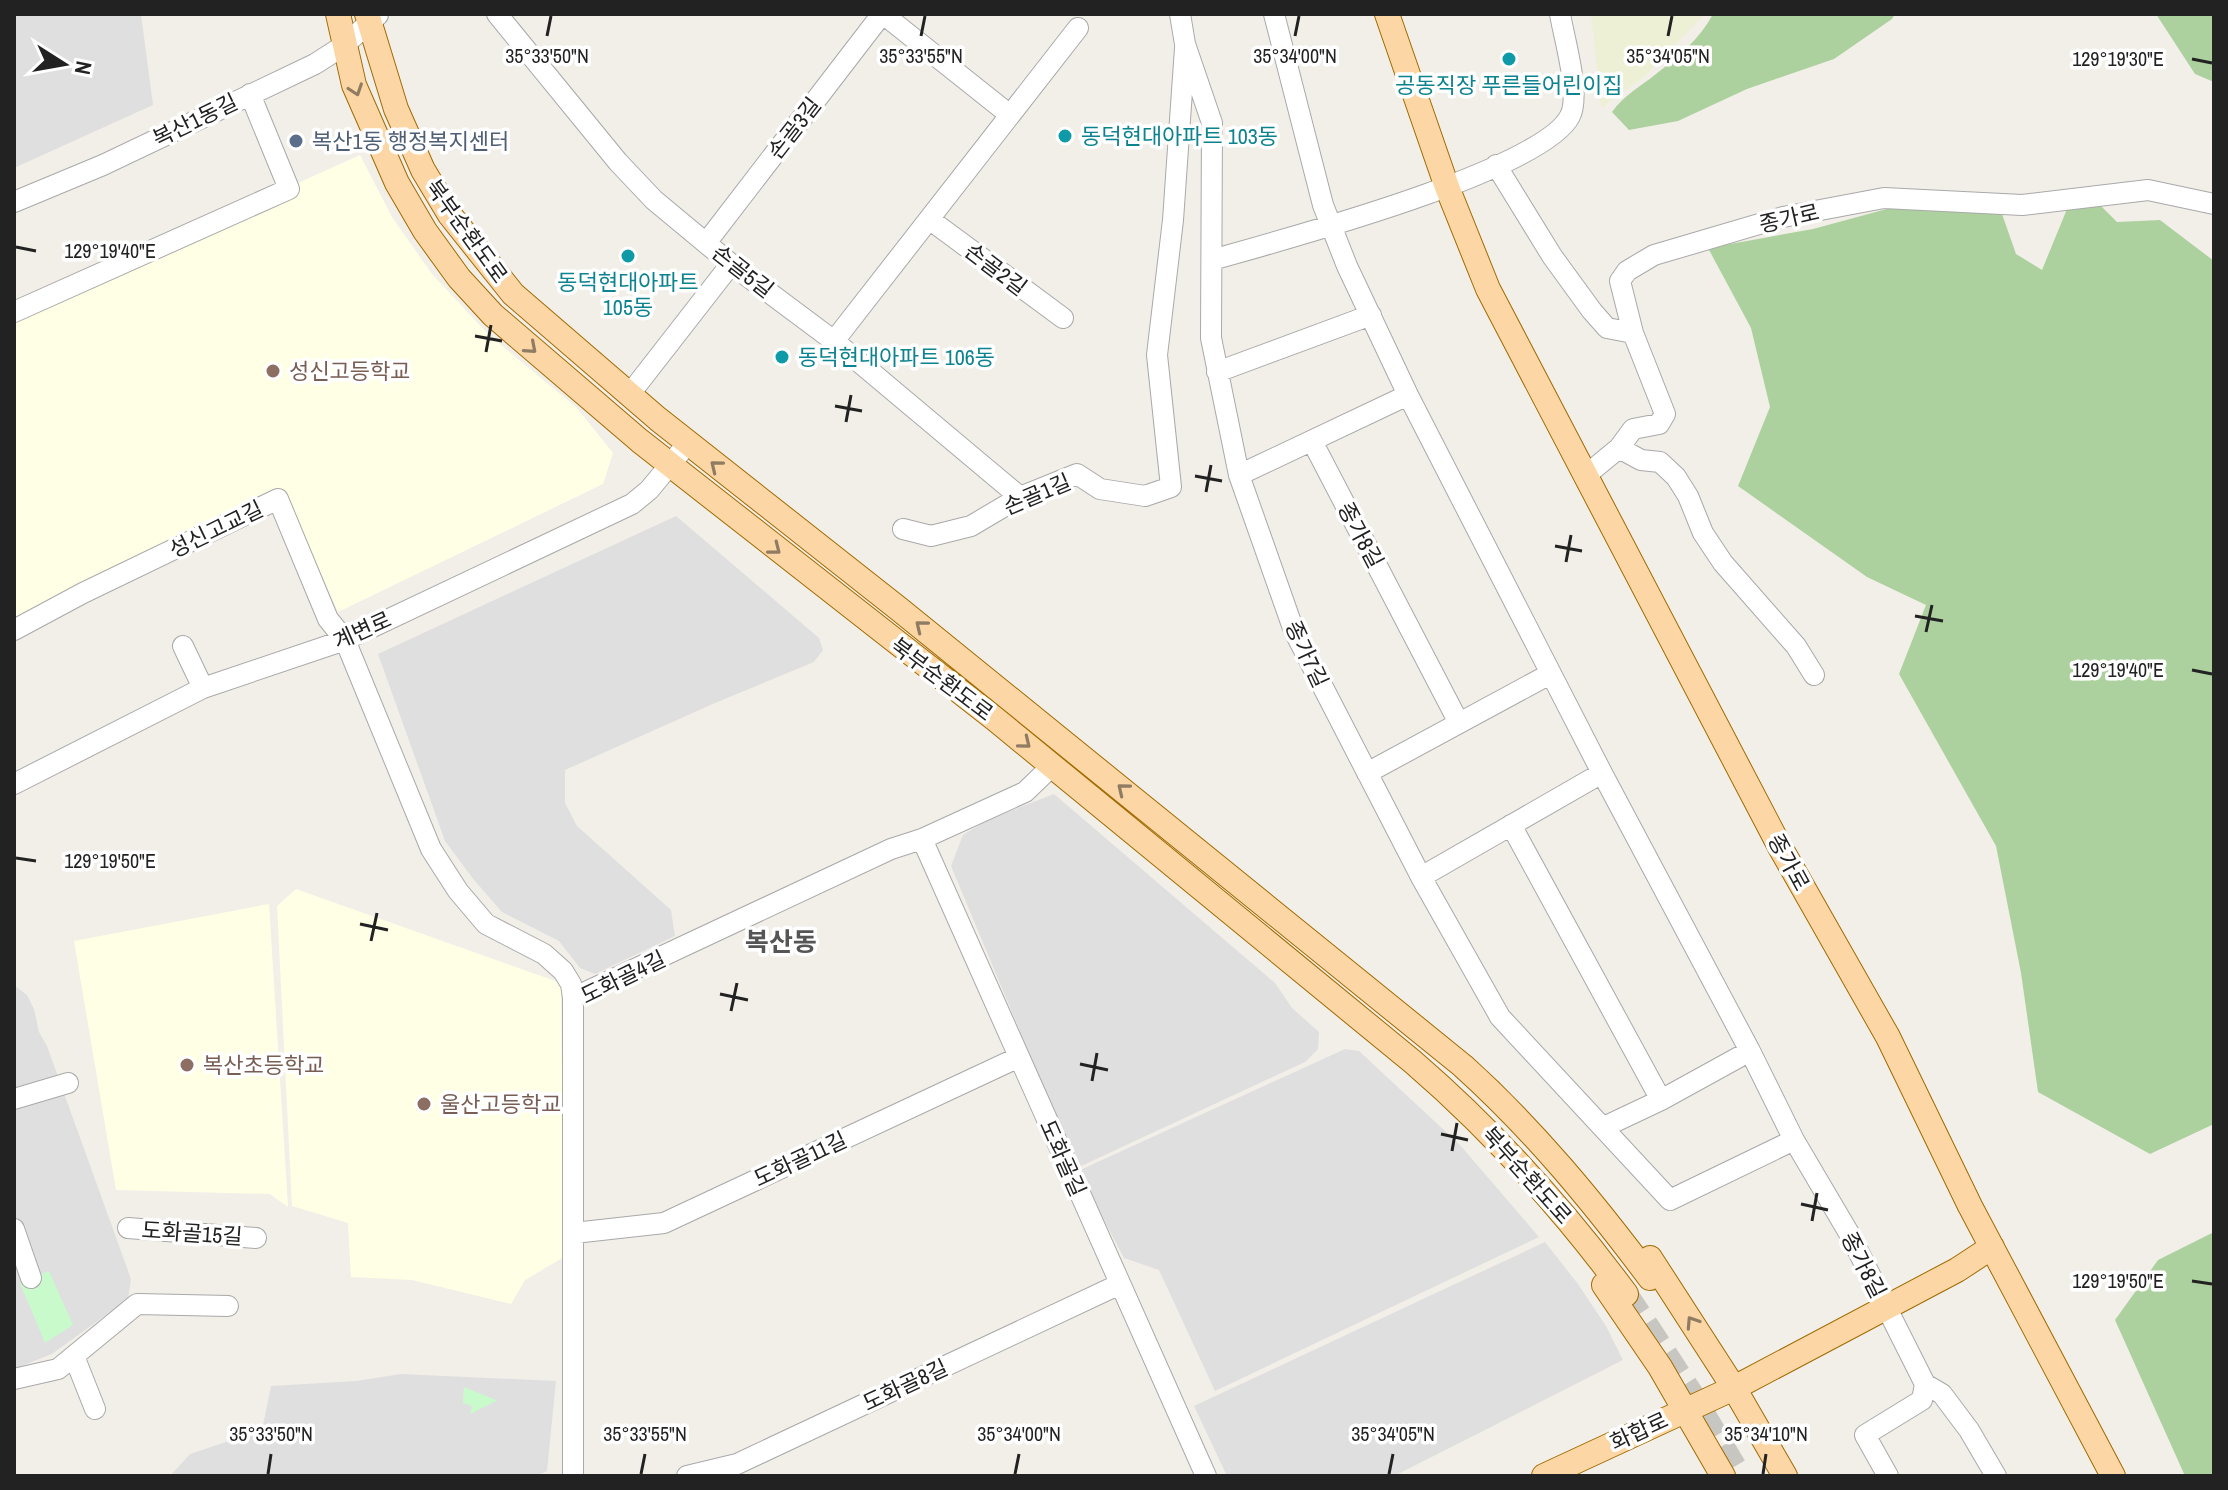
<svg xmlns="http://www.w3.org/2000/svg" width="2228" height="1490" font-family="'Archivo Narrow','Noto Sans KR',sans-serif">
	<rect width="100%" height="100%" fill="#f2efe9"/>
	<path fill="#e0dfdf" d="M 14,14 L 141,14 L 153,105 L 14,168 Z
		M 676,516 L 819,638 L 823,650 L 814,662 L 715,703 L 565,770 L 565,803 L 577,826 L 671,910 L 675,936 L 595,974 L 580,968 L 559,941 L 502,912 L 474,880 L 445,841 L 378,654 Z
		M 1054,794 L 1275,983 L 1292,1008 L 1319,1032 L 1318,1049 L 1305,1062 L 1077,1168 L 951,866 L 963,835 L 987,820 Z
		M 14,985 L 27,995 L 34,1009 L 39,1032 L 47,1046 L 131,1279 L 128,1299 L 52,1354 L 14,1369 Z
		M 1345,1049 L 1359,1051 L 1460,1145 L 1539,1237 L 1215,1391 L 1159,1270 L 1124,1258 L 1078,1171 Z
		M 1545,1242 L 1578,1284 L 1606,1326 L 1623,1360 L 1394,1476 L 1227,1476 L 1194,1406 Z
		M 401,1374 L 556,1381 L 547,1471 L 537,1476 L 170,1476 L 190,1454 L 262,1430 L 271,1386 L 356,1381 Z"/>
	<path fill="#ffffe5" d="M 360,155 L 392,217 L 432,274 L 488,334 L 577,408 L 613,453 L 603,484 L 338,612 L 284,489 L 14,630 L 14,312 Z
		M 296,889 L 561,983 L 564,1257 L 525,1280 L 511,1304 L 412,1280 L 351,1277 L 348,1223 L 292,1206 L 277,906 Z
		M 269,904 L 288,1207 L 270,1194 L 116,1190 L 74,941 Z"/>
	<path fill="#eef0d5" d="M 1591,14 L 1705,14 L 1644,77 L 1601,108 Z"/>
	<path fill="#add19e" d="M 1713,14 L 1895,14 L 1892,19 L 1834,59 L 1747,89 L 1678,121 L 1629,130 L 1612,112 C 1624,95 1640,87 1656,74 C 1678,57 1700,39 1713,14 Z
		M 2156,14 L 2214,14 L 2214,82 L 2195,74 Z
		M 2097,202 L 2117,222 L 2160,220 L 2214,261 L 2214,1124 L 2150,1154 L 2038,1092 L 2021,973 L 1996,846 L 1899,674 L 1926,605 L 1867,577 L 1738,486 L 1770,407 L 1751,328 L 1708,248 L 1813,229 L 1894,207 L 2001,211 L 2016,254 L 2042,270 L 2067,209 Z
		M 2214,1232 L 2214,1476 L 2185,1476 L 2115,1320 L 2158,1260 Z"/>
	<path fill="#c8facc" d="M 49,1271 L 73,1325 L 45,1343 L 20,1283 Z
		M 464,1387 L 496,1400 L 496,1401 L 470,1414 L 472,1406 L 463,1403 Z"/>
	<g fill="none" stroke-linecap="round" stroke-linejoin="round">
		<path stroke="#c8c6c1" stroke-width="24" stroke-dasharray="24 12" stroke-linecap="butt" d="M 1626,1294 L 1691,1393 L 1740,1476"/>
		<defs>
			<path id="minor" d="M 497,14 L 618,162 L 654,200 L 731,264 L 834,341 L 1020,497
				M 883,14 L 1010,115
				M 1180,14 L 1185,44 L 1212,123 L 1211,338 L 1239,475 L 1294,631 L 1421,877 L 1500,1017 L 1670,1200 L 1794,1140
				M 1274,14 L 1323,205 L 1347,266 L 1408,395 L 1602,773 L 1750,1051 L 1794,1140 L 1850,1235 L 1925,1384 L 1922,1400 L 1865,1435 L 1888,1476
				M 1496,165 L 1552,256 L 1592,311 L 1607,328 L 1633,333
				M 14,202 L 103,165 L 315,64 L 343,46 L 378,15
				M 929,219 L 1063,318
				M 706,243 L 882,14
				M 1212,260 C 1278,241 1543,171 1570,116 C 1581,95 1564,38 1560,14
				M 14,312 L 289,189 L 250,94
				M 834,341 L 1078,28
				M 1217,372 L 1371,315
				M 629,395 L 731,264
				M 1312,441 L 1459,723
				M 1619,448 L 1641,460 L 1660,462 L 1676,477 L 1688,496 L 1703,533 L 1723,563 L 1796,646 L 1814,675
				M 1239,475 L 1408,395
				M 1585,476 L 1619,448 L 1633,429 L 1659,424 L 1665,414 L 1633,333 L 1620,281 L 1627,271 L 1654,255 L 1783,217 L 1884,198 L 2022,205 L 2148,190 L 2214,204
				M 903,529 L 931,536 L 971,526 L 1020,497 L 1077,474 L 1100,489 L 1145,496 L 1171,487 L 1157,355 L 1173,220 L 1185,48
				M 14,630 L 83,593 L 278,499 L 328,619 L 345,640 L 431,849 L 458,891 L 486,924 L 544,954 L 563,971 L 571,984 L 573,998
				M 183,646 L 203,688
				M 1367,773 L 1550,674
				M 14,784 L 203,688 L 345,640 L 632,504 L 649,490 L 688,443
				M 1511,825 L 1661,1100
				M 922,839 L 1206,1476
				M 1421,877 L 1602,773
				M 14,1099 L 68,1083
				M 1604,1127 L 1661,1100 L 1750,1051
				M 128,1228 L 256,1238
				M 14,1229 L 31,1278
				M 574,1233 L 664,1223 L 1017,1058
				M 74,1356 L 95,1409
				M 14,1379 L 58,1369 L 137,1304 L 228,1306
				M 1925,1384 L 1942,1394 L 1969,1430 L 1996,1476
				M 573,1476 L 573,998 L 891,849 L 922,839 L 1025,792 L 1052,766
				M 687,1476 L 737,1464 L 1120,1284"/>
			<path id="major" d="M 338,14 L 354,85 L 397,183 L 425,231 L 459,278 L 493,315 L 640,441 L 995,719 L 1413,1062 C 1493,1131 1563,1209 1626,1294
				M 367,14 L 396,109 L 423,170 L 450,215 L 513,294 L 658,419 L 899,609 L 1463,1066 C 1534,1130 1593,1202 1650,1278
				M 1387,14 L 1447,187 L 1488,289 L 1780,847 L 1888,1037 L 1970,1206 L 2113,1476
				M 1650,1258 L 1734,1388 L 1785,1476
				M 1604,1285 L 1660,1367 L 1723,1476
				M 1544,1476 L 1734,1388 L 1957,1270 L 1992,1247"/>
		</defs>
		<use href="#minor" stroke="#a9a9a9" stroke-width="22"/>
		<use href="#major" stroke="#a06b00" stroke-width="26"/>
		<use href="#minor" stroke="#fff" stroke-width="20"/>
		<use href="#major" stroke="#fcd6a4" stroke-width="24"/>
	</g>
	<defs><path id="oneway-chevron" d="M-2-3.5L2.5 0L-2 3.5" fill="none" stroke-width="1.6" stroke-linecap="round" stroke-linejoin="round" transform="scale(2)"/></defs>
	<g stroke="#8f7c63">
		<use href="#oneway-chevron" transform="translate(356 90) rotate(71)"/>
		<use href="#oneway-chevron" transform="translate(531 348) rotate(41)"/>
		<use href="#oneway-chevron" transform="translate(716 466) rotate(-141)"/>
		<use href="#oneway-chevron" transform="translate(775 549) rotate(38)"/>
		<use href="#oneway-chevron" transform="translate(921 626) rotate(-141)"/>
		<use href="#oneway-chevron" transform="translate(1025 743) rotate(39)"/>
		<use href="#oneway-chevron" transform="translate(1123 789) rotate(-141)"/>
		<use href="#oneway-chevron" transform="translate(1692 1322) rotate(-123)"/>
	</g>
	<path fill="none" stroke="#222" stroke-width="3" d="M 547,36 L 551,16M 921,36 L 925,16M 1295,36 L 1299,16M 1668,36 L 1672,16M 2192,59 L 2212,63M 16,247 L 36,251M 475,336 L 502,341M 486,352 L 491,325M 835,406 L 862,411M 846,422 L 851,395M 1195,476 L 1222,481M 1206,492 L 1211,465M 1555,546 L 1582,551M 1566,562 L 1571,535M 1915,616 L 1943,621M 1926,632 L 1932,605M 2192,670 L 2212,674M 16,858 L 36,861M 360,924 L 388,930M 371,941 L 377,913M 720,994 L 748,1000M 731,1011 L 737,983M 1080,1064 L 1108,1070M 1092,1081 L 1097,1053M 1441,1134 L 1468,1140M 1452,1151 L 1457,1123M 1801,1204 L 1828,1210M 1812,1221 L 1817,1193M 2192,1281 L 2212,1284M 268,1474 L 271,1454M 641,1474 L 645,1454M 1015,1474 L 1019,1454M 1389,1474 L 1393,1454M 1763,1474 L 1766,1454"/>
	<g fill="#0f9aa8" stroke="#fff" stroke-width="3">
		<circle cx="1509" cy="59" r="8"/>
		<circle cx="1065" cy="136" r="8"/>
		<circle cx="628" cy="256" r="8"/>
		<circle cx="782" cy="357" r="8"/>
	</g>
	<circle fill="#5c6f8a" stroke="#fff" stroke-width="3" cx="296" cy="141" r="8"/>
	<g fill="#8d6e63" stroke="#fff" stroke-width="3">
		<circle cx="273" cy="371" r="8"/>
		<circle cx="187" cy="1065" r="8"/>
		<circle cx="424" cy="1104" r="8"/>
	</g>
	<g text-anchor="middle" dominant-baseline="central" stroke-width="7" stroke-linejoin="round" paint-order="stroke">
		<g font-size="22" fill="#0d838f" stroke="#fff">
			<text x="1509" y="85">공동직장 푸른들어린이집</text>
			<text x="1081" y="136" text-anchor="start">동덕현대아파트 103동</text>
			<text x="628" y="282">동덕현대아파트<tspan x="628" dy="25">105동</tspan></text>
			<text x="798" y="357" text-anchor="start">동덕현대아파트 106동</text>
		</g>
		<g font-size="22" fill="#222" stroke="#fff">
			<text transform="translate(195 120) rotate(-26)">복산1동길</text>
			<text transform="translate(794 128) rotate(-52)">손골3길</text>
			<text transform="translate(1789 218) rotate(-13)">종가로</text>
			<text transform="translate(467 231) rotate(54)">북부순환도로</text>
			<text transform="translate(996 269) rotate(37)">손골2길</text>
			<text transform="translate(743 271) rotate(38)">손골5길</text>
			<text transform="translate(1037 494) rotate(-23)">손골1길</text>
			<text transform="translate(216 529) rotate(-26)">성신고교길</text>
			<text transform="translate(1361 535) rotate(62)">종가8길</text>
			<text transform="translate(362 630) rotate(-24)">계변로</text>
			<text transform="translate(1307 654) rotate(65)">종가7길</text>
			<text transform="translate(942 679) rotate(37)">북부순환도로</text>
			<text transform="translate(1789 862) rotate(61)">종가로</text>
			<text transform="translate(623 977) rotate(-26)">도화골4길</text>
			<text transform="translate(1063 1158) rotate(66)">도화골길</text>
			<text transform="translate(800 1159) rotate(-25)">도화골11길</text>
			<text transform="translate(1527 1175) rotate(48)">북부순환도로</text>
			<text transform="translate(192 1233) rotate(4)">도화골15길</text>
			<text transform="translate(1864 1265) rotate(63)">종가8길</text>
			<text transform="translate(905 1385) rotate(-25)">도화골8길</text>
			<text transform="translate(1639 1431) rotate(-25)">화합로</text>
		</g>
		<g font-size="22" fill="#4e5e75" stroke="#fff" text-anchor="start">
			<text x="312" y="141">복산1동 행정복지센터</text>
		</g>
		<g font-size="22" fill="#785e54" stroke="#fff" text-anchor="start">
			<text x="289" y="371">성신고등학교</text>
			<text x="203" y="1065">복산초등학교</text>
			<text x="440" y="1104">울산고등학교</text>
		</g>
		<g font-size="26" font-weight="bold" fill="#555" stroke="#fff">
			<text x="781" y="941">복산동</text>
		</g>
	</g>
	<g font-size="20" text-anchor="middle" fill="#222" stroke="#fff" stroke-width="7" stroke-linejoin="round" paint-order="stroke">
		<text x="547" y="63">35°33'50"N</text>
		<text x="921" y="63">35°33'55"N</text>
		<text x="1295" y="63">35°34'00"N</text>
		<text x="1668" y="63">35°34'05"N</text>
		<text x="2118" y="66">129°19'30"E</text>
		<text x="110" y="258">129°19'40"E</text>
		<text x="2118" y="677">129°19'40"E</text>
		<text x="110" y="868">129°19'50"E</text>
		<text x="2118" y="1288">129°19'50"E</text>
		<text x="271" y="1441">35°33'50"N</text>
		<text x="645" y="1441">35°33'55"N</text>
		<text x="1019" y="1441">35°34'00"N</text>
		<text x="1393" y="1441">35°34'05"N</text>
		<text x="1766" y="1441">35°34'10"N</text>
	</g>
	<rect width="2228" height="1490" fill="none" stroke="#222222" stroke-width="32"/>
	<g transform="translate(64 64) rotate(101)" stroke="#ffffff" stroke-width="6" paint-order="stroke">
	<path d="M0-6L14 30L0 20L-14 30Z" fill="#222222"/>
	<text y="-12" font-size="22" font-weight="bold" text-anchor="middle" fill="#222222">N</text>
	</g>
</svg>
